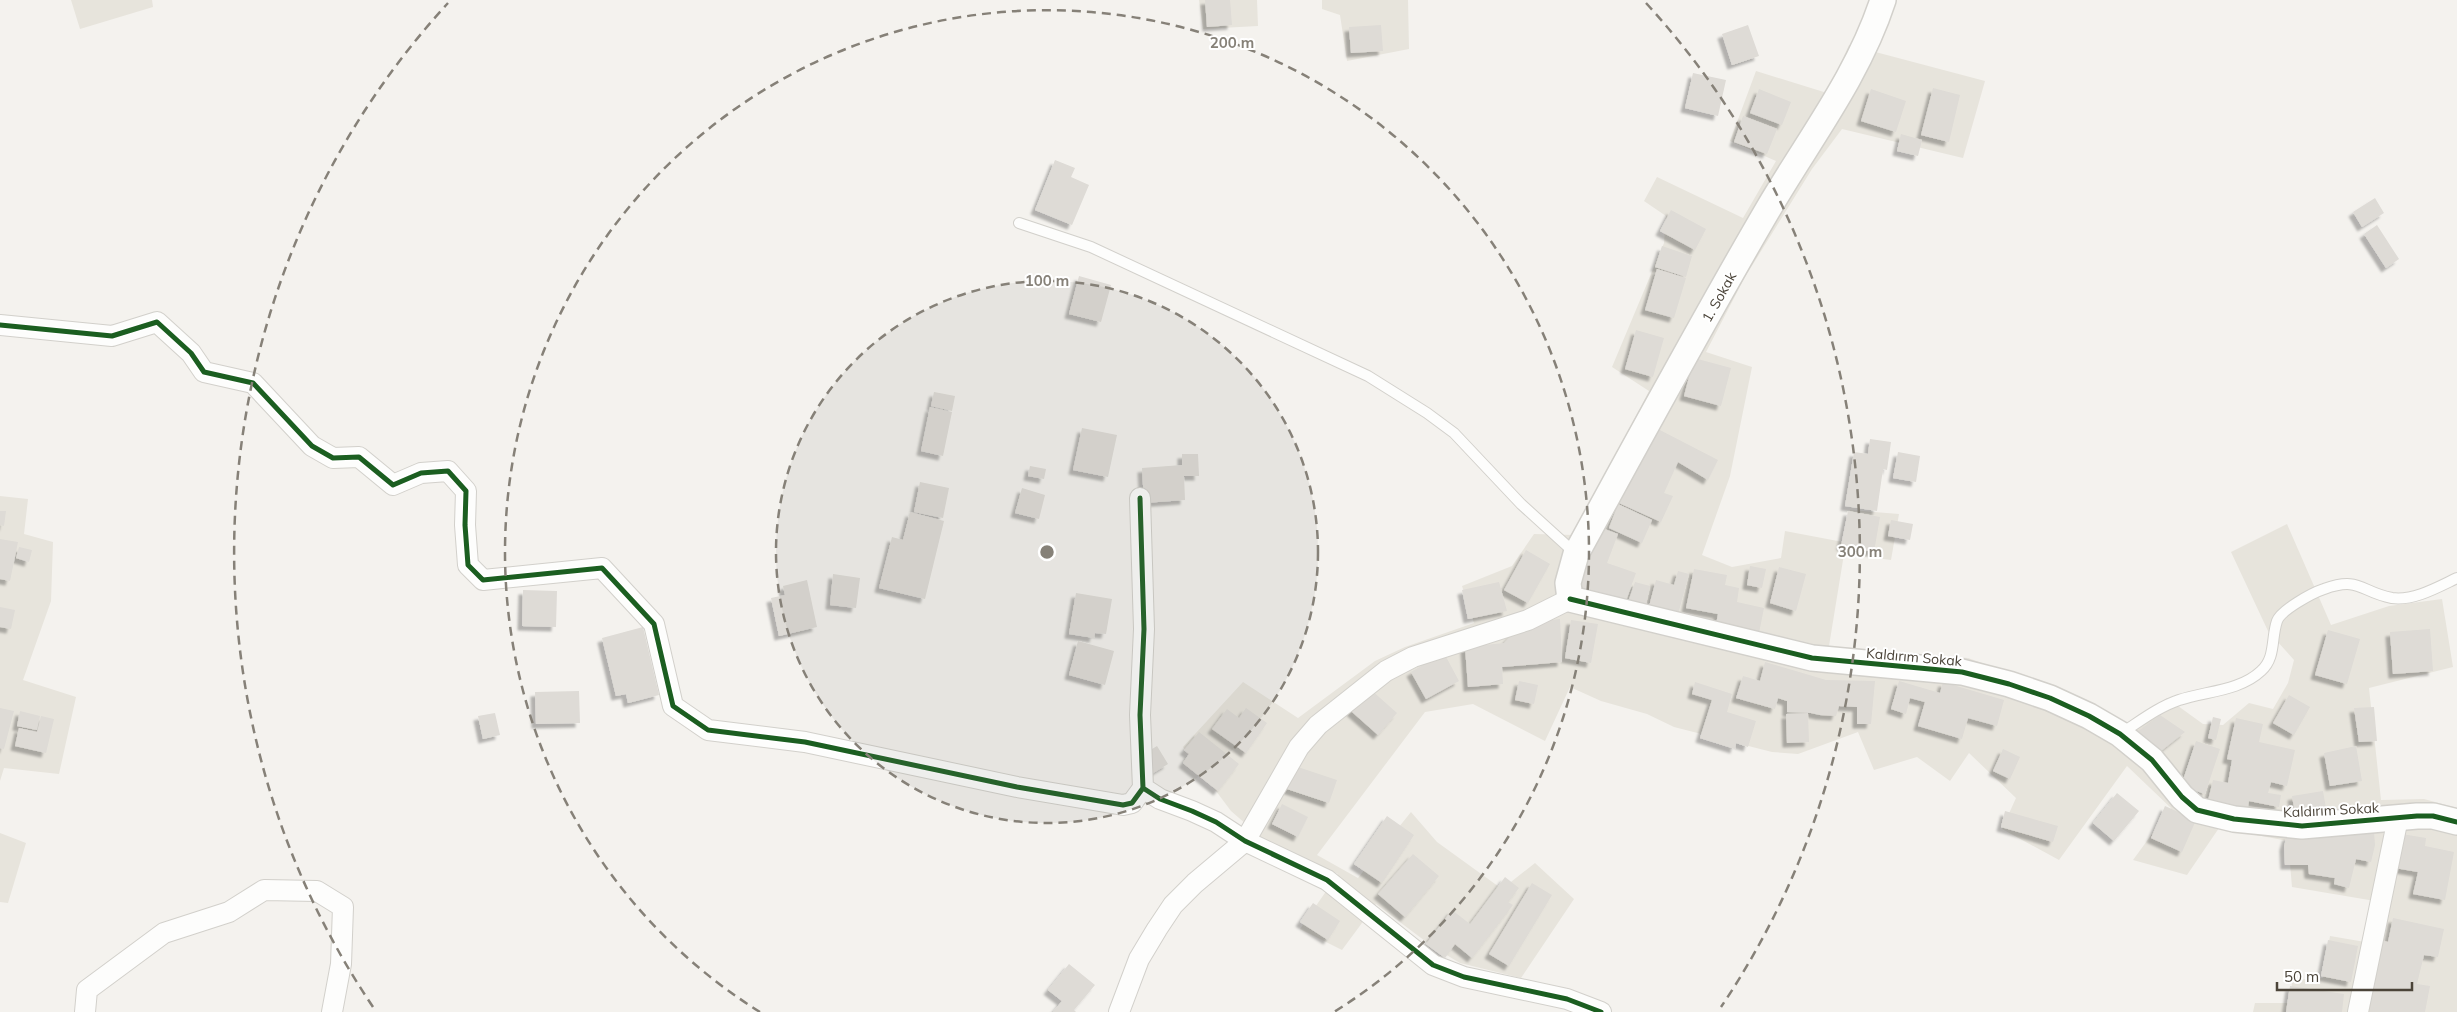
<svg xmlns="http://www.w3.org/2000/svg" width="2457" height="1012" font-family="Mulish,sans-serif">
	<defs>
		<filter id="shadow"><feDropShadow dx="-4.5" dy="4.5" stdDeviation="1" flood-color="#0004"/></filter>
	</defs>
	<rect width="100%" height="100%" fill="#f4f2ee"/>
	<path fill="#e7e4dc" d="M 71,0 L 152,0 L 153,7 L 80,29 Z
		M 1199,0 L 1257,0 L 1258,26 L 1203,29 Z
		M 1322,0 L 1408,0 L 1409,49 L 1347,61 L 1340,15 L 1322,9 Z
		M 1849,45 L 1985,81 L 1963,158 L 1842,129 L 1812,169 L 1745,277 L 1706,352 L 1752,367 L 1730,476 L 1702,555 L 1732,567 L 1781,558 L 1785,531 L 1843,542 L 1850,510 L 1899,514 L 1891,560 L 1844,554 L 1829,646 L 1968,658 L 2069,694 L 2127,724 L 2167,698 L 2203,724 L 2223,725 L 2249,703 L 2273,709 L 2288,683 L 2294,660 L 2268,631 L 2231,552 L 2287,524 L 2331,625 L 2389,606 L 2442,599 L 2453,667 L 2369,688 L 2381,800 L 2424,799 L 2457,808 L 2457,1012 L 2253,1012 L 2255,1003 L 2291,1003 L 2292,980 L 2323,978 L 2330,936 L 2371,943 L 2375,901 L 2292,887 L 2288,841 L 2219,828 L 2187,875 L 2133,860 L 2171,808 L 2127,766 L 2059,860 L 2002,829 L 2016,798 L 1969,753 L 1950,781 L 1917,757 L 1874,770 L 1858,732 L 1798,754 L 1772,752 L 1674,727 L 1647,714 L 1601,701 L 1570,687 L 1545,741 L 1473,704 L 1425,712 L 1317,855 L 1358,878 L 1411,812 L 1437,842 L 1502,889 L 1535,863 L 1574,899 L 1521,978 L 1460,963 L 1433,947 L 1376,904 L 1342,950 L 1300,929 L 1338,874 L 1262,838 L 1231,811 L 1183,747 L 1243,682 L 1298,718 L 1375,661 L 1405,647 L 1474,623 L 1462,586 L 1512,566 L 1534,534 L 1574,535 L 1649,391 L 1612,367 L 1664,243 L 1666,216 L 1644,201 L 1657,177 L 1743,218 L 1776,161 L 1730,141 L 1756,71 L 1827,93 Z
		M 0,496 L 28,499 L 24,534 L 53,542 L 51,601 L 23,680 L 76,697 L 59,774 L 4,768 L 0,781 Z
		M 0,833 L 26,843 L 8,903 L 0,902 Z"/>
	<path fill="#dedbd6" filter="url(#shadow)" d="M 1205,0 L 1230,0 L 1232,25 L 1207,27 Z
		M 1381,25 L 1383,51 L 1351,53 L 1349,27 Z
		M 1748,25 L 1759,56 L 1732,65 L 1722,34 Z
		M 1693,73 L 1726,80 L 1718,116 L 1685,108 Z
		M 1933,88 L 1960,95 L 1949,142 L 1921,135 Z
		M 1759,89 L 1791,102 L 1782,125 L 1750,113 Z
		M 1871,89 L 1906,101 L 1896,132 L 1861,121 Z
		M 1743,116 L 1777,129 L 1767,154 L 1734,142 Z
		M 1901,134 L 1922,140 L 1918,156 L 1897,151 Z
		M 1055,160 L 1075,168 L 1071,177 L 1089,185 L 1072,225 L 1035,210 Z
		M 2375,198 L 2384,213 L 2362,227 L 2353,212 Z
		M 1671,210 L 1706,229 L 1695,250 L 1660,231 Z
		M 2377,225 L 2399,259 L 2386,268 L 2364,234 Z
		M 1662,246 L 1692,256 L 1686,277 L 1655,267 Z
		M 1657,269 L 1686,278 L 1674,318 L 1645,310 Z
		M 1079,276 L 1111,285 L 1101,322 L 1069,314 Z
		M 1636,330 L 1664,338 L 1653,377 L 1625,369 Z
		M 1694,358 L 1731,368 L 1721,406 L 1684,396 Z
		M 934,392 L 955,396 L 952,411 L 931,406 Z
		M 930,407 L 952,412 L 943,456 L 921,451 Z
		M 1082,428 L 1117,435 L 1108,477 L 1073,470 Z
		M 1656,428 L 1718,460 L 1708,480 L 1678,462 L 1664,493 L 1673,496 L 1661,522 L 1619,503 L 1644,447 Z
		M 1870,439 L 1891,442 L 1887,470 L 1883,469 L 1877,511 L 1845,506 L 1854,452 L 1868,454 Z
		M 1898,452 L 1920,456 L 1916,482 L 1893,478 Z
		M 1182,454 L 1198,454 L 1199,476 L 1184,476 L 1185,500 L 1144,503 L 1142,468 L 1182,465 Z
		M 1030,466 L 1046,469 L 1044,479 L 1028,476 Z
		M 920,482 L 949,488 L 943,518 L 914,512 Z
		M 1022,488 L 1045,495 L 1039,519 L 1015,513 Z
		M 1618,504 L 1652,520 L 1642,543 L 1609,528 Z
		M 0,511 L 6,511 L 4,526 L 0,525 Z
		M 1848,511 L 1880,517 L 1874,552 L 1841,546 Z
		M 910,512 L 944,521 L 925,599 L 879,588 L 892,537 L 903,540 Z
		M 1891,520 L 1913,524 L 1910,540 L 1888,536 Z
		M 1591,524 L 1618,534 L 1607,563 L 1636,573 L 1625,603 L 1570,583 Z
		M 0,539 L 18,542 L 10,581 L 0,579 Z
		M 19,547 L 32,550 L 29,562 L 16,558 Z
		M 1526,550 L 1550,564 L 1528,603 L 1504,590 Z
		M 1750,566 L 1766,569 L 1762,588 L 1747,585 Z
		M 1779,567 L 1806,574 L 1796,611 L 1770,603 Z
		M 1694,569 L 1727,575 L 1725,585 L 1739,588 L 1737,602 L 1764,608 L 1758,638 L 1715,630 L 1718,614 L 1686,608 Z
		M 1678,571 L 1689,574 L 1677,618 L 1648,610 L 1656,580 L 1674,585 Z
		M 833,574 L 860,578 L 856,608 L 830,605 Z
		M 807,580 L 817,627 L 779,636 L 771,598 L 785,595 L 783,586 Z
		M 1499,582 L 1507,611 L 1468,619 L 1462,590 Z
		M 1635,582 L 1650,586 L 1645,609 L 1627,605 Z
		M 523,590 L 557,591 L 556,627 L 522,626 Z
		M 1076,593 L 1112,599 L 1106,634 L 1095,633 L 1094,638 L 1069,634 Z
		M 0,607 L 15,610 L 11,629 L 0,627 Z
		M 1560,619 L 1562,662 L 1502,667 L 1503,684 L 1468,687 L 1465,647 L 1504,643 L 1522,623 Z
		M 1571,620 L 1598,624 L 1591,663 L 1565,658 Z
		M 643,627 L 659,695 L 628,703 L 626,694 L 616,696 L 602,638 Z
		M 2430,629 L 2433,671 L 2393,674 L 2390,632 Z
		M 2328,630 L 2360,639 L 2347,684 L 2315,675 Z
		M 1078,641 L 1114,651 L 1105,685 L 1069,675 Z
		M 1444,653 L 1459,681 L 1426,699 L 1411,672 Z
		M 1765,662 L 1826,680 L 1875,681 L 1871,724 L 1857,724 L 1857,707 L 1839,706 L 1836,716 L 1820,715 L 1811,713 L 1787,712 L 1787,701 L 1778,698 L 1775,709 L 1736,698 L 1743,676 L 1760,681 Z
		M 1519,681 L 1538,685 L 1534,704 L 1515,700 Z
		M 1899,681 L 1940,693 L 1943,682 L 2004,700 L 1997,726 L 1968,718 L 1962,739 L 1918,726 L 1925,702 L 1910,698 L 1906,714 L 1891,709 Z
		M 1695,682 L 1732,694 L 1727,712 L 1756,721 L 1748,747 L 1736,743 L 1735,749 L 1700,738 L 1712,700 L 1692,694 Z
		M 1370,689 L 1397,713 L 1378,735 L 1351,711 Z
		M 579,691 L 580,723 L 536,724 L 535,692 Z
		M 2289,695 L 2310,707 L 2294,735 L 2273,723 Z
		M 2374,707 L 2377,741 L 2359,742 L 2354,708 Z
		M 0,708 L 14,711 L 4,749 L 0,748 Z
		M 1246,708 L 1267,723 L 1246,753 L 1212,729 L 1227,709 L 1239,718 Z
		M 20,711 L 40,716 L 37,730 L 17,726 Z
		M 495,713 L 500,735 L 483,739 L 478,716 Z
		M 1808,713 L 1809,742 L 1787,743 L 1786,714 Z
		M 2160,715 L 2185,732 L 2151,759 L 2131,737 Z
		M 41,716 L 54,719 L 46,753 L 15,746 L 19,728 L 37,732 Z
		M 2213,717 L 2221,719 L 2216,740 L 2208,738 Z
		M 2236,718 L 2263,724 L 2259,742 L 2295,750 L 2287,786 L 2271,782 L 2268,793 L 2281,795 L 2279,807 L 2249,801 L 2246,817 L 2206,809 L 2213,780 L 2228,783 L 2232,760 L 2227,759 Z
		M 1199,732 L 1239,764 L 1218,791 L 1183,763 L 1189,754 L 1184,750 Z
		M 2196,741 L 2220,749 L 2205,794 L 2181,786 Z
		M 1157,746 L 1168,764 L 1150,775 L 1139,757 Z
		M 2356,746 L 2362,781 L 2330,786 L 2324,753 Z
		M 2003,749 L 2020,757 L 2010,779 L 1993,771 Z
		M 1295,766 L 1337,780 L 1329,803 L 1287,789 Z
		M 2323,791 L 2328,820 L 2297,825 L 2292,796 Z
		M 2117,793 L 2139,811 L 2114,841 L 2093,823 Z
		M 1282,804 L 1308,817 L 1298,837 L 1272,824 Z
		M 2165,806 L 2196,820 L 2182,852 L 2151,838 Z
		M 2005,811 L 2058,826 L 2053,842 L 2001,827 Z
		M 1387,816 L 1414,835 L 1382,883 L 1354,864 Z
		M 2374,832 L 2375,845 L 2371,862 L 2356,859 L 2349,888 L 2334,884 L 2335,878 L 2309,874 L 2308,865 L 2285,865 L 2284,846 L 2287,836 Z
		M 2396,833 L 2426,838 L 2425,846 L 2454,852 L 2445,900 L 2413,894 L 2418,872 L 2389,867 Z
		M 1413,854 L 1439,876 L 1405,917 L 1378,894 Z
		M 1505,877 L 1519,888 L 1508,902 L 1513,905 L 1472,958 L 1455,944 L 1445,958 L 1426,944 L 1452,910 L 1470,924 Z
		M 1532,883 L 1552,895 L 1509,966 L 1489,954 Z
		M 1313,903 L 1340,921 L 1328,940 L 1300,922 Z
		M 2393,918 L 2444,929 L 2438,957 L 2424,955 L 2417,984 L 2430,986 L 2425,1012 L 2366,1012 L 2381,940 L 2388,942 Z
		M 2328,940 L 2358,946 L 2351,982 L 2321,976 Z
		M 1069,964 L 1095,985 L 1074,1010 L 1076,1012 L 1053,1012 L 1062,1001 L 1048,990 Z
		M 2290,986 L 2344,994 L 2342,1012 L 2286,1012 Z"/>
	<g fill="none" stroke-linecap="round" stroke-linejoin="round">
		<defs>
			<path id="service" d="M 1019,223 L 1091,247 L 1368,376 L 1427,413 L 1454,433 L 1521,504 L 1576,554
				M 2120,734 C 2139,722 2158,707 2179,700 C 2206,691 2240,691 2261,671 C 2276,658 2271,638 2277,621 C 2281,610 2312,593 2324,589 C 2360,576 2360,592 2392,598 C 2414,601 2438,587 2457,578"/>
			<path id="minor" d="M 0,325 L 112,336 L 157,322 L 191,353 L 204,372 L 253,383 L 312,446 L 333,458 L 359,457 L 393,485 L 421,473 L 448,471 L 466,491 L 465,525 L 468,565 L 483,580 L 602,568 L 654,624 L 673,706 L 708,730 L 805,742 L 1017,787 L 1123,805 L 1132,803 L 1143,788
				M 1140,498 L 1144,629 L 1140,715 L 1143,788 L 1160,799 L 1192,811 L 1216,822 L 1245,841 L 1327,880 L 1433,965 L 1464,977 L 1567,999 L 1601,1012
				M 85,1012 L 87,990 L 164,933 L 229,912 L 264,890 L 317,891 L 343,907 L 341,964 L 332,1012
				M 1119,1012 L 1139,959 L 1157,929 L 1173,905 L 1195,883 L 1245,841 L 1299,747 L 1318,725 L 1386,671 L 1413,657 L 1528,620 L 1570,599
				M 2358,1012 L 2398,818"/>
			<path id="tertiary" d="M 1883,0 C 1858,77 1807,142 1767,211 C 1701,324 1639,439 1576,554 L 1568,583 L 1570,599 L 1812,658 L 1962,672 L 2009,684 L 2050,698 L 2089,716 L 2120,734 L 2152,760 L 2182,797 L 2197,810 L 2234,819 L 2302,826 L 2417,816 L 2433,816 L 2457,822"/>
		</defs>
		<use href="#service" stroke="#d2d0cb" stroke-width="12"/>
		<use href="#minor" stroke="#d2d0cb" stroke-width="22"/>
		<use href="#tertiary" stroke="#d2d0cb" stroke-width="28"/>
		<use href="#service" stroke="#fdfdfc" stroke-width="10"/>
		<use href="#minor" stroke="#fdfdfc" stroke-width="20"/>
		<use href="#tertiary" stroke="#fdfdfc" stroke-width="25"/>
		<defs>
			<path id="cycleway" d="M 0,325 L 112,336 L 157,322 L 191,353 L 204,372 L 253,383 L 312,446 L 333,458 L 359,457 L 393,485 L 421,473 L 448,471 L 466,491 L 465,525 L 468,565 L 483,580 L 602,568 L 654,624 L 673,706 L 708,730 L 805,742 L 1017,787 L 1123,805 L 1132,803 L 1143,788
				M 1140,498 L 1144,629 L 1140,715 L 1143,788 L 1160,799 L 1192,811 L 1216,822 L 1245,841 L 1327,880 L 1433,965 L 1464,977 L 1567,999 L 1601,1012
				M 1570,599 L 1812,658 L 1962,672 L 2009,684 L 2050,698 L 2089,716 L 2120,734 L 2152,760 L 2182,797 L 2197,810 L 2234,819 L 2302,826 L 2417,816 L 2433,816 L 2457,822"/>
		</defs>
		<use href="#cycleway" stroke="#fff" stroke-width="8"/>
		<use href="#cycleway" stroke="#1b5e20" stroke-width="5"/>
	</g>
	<circle cx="1047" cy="552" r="271" fill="#868178" fill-opacity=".12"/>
	<g fill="none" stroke="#868178" stroke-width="2.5" stroke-dasharray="9 6">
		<circle cx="1047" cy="552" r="271"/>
		<path d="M760 1012A542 542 0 1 1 1334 1012"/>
		<path d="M373 1007A813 813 0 0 1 448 3M1646 3A813 813 0 0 1 1721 1007"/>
	</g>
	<g text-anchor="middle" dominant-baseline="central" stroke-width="4" stroke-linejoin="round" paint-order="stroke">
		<g font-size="14" fill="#4b4439" stroke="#fff">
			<text transform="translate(1719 297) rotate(-61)">1. Sokak</text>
			<text transform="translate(1914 657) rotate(5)">Kaldırım Sokak</text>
			<text transform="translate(2331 810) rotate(-3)">Kaldırım Sokak</text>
		</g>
	</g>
	<circle cx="1047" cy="552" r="8" fill="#868178" stroke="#fff" stroke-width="2.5"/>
	<g font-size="15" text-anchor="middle" font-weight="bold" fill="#868178" stroke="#fff" stroke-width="4" stroke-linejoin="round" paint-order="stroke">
		<text x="1232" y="48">200 m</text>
		<text x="1047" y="286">100 m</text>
		<text x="1860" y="557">300 m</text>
	</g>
	<path d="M2277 982v8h135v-8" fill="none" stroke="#4b4439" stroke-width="2.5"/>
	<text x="2284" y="982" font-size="15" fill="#4b4439" stroke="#ffffff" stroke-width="4" paint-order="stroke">50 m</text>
</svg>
